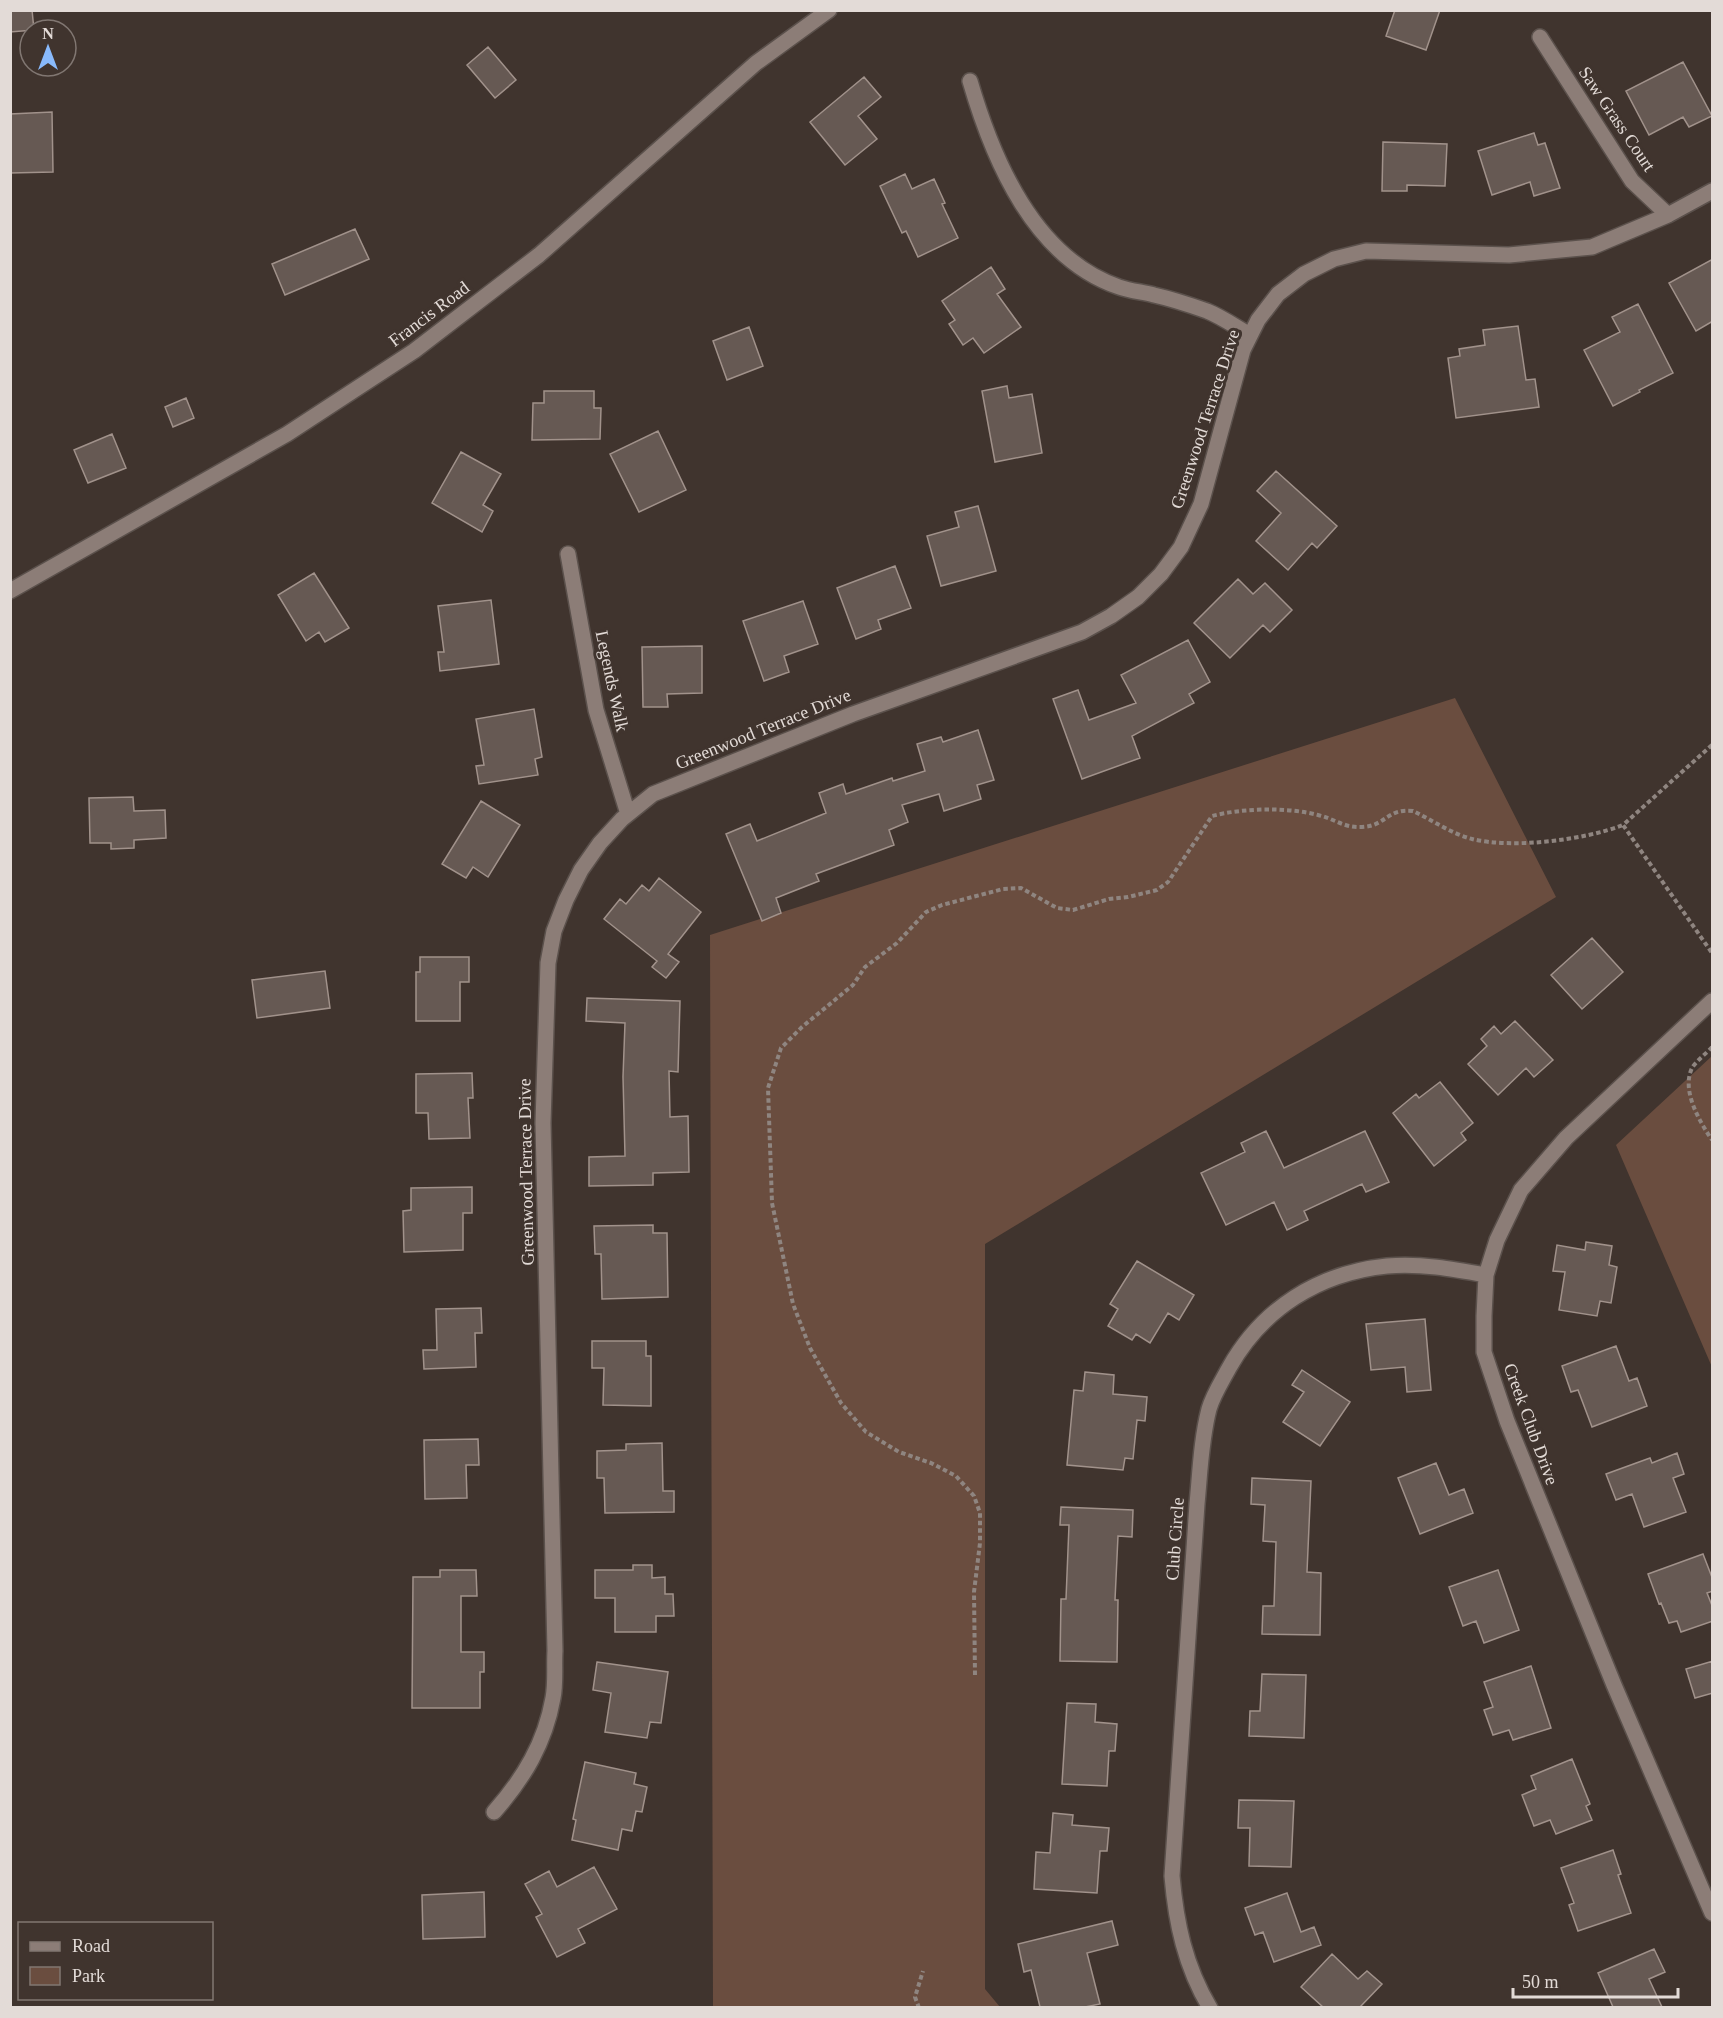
<svg xmlns="http://www.w3.org/2000/svg" width="1723" height="2018" font-family="Georgia,serif">
	<rect width="100%" height="100%" fill="#40342e"/>
	<path fill="#6a4d3f" d="M 1455,698 L 1556,897 L 985,1244 L 985,1989 L 1000,2007 L 713,2007 L 710,935 Z
		M 1712,1056 L 1712,1367 L 1616,1145 Z"/>
	<path fill="#665953" stroke="#a1928b" stroke-width="1.5" d="M 10,10 L 32,10 L 34,30 L 10,32 Z
		M 1395,10 L 1440,10 L 1426,50 L 1386,36 Z
		M 488,47 L 516,80 L 495,98 L 467,65 Z
		M 1683,62 L 1712,116 L 1689,127 L 1683,117 L 1649,135 L 1626,91 Z
		M 864,77 L 881,97 L 858,116 L 877,139 L 845,165 L 810,122 Z
		M 52,112 L 53,172 L 10,173 L 10,114 Z
		M 1534,133 L 1538,145 L 1545,143 L 1560,188 L 1534,196 L 1530,182 L 1492,195 L 1478,151 Z
		M 1383,142 L 1447,144 L 1445,186 L 1407,185 L 1407,191 L 1382,191 Z
		M 905,174 L 912,189 L 934,179 L 945,203 L 942,204 L 958,238 L 918,257 L 906,231 L 902,233 L 880,186 Z
		M 355,229 L 369,259 L 285,295 L 272,264 Z
		M 1713,259 L 1713,321 L 1696,331 L 1669,283 Z
		M 991,267 L 1005,289 L 997,294 L 1021,327 L 984,353 L 973,338 L 963,345 L 949,324 L 955,320 L 942,301 Z
		M 1638,304 L 1673,373 L 1639,390 L 1640,392 L 1613,406 L 1584,350 L 1620,332 L 1612,317 Z
		M 1518,326 L 1526,380 L 1535,379 L 1539,407 L 1456,418 L 1448,358 L 1460,356 L 1459,349 L 1485,345 L 1483,330 Z
		M 749,327 L 763,366 L 727,380 L 713,341 Z
		M 1007,386 L 1009,398 L 1032,394 L 1042,453 L 995,462 L 982,391 Z
		M 544,391 L 594,391 L 594,408 L 601,408 L 600,439 L 532,440 L 533,403 L 544,403 Z
		M 186,398 L 194,418 L 173,427 L 165,407 Z
		M 658,431 L 686,490 L 639,512 L 610,454 Z
		M 112,434 L 126,468 L 88,483 L 74,450 Z
		M 461,452 L 501,474 L 483,505 L 493,511 L 482,532 L 432,503 Z
		M 1276,471 L 1337,526 L 1317,548 L 1312,543 L 1288,570 L 1256,541 L 1281,513 L 1257,491 Z
		M 978,506 L 996,571 L 941,586 L 927,536 L 959,527 L 955,512 Z
		M 895,566 L 911,608 L 878,620 L 881,629 L 856,639 L 837,588 Z
		M 314,573 L 349,628 L 325,642 L 319,632 L 306,641 L 278,595 Z
		M 1238,579 L 1253,594 L 1265,583 L 1292,610 L 1270,632 L 1263,625 L 1230,658 L 1194,623 Z
		M 491,600 L 499,664 L 440,671 L 438,652 L 444,652 L 438,606 Z
		M 803,601 L 818,644 L 784,656 L 789,672 L 764,681 L 743,621 Z
		M 1188,640 L 1210,682 L 1189,694 L 1194,703 L 1132,736 L 1140,758 L 1082,779 L 1053,699 L 1078,690 L 1089,720 L 1136,703 L 1121,675 Z
		M 702,646 L 702,693 L 667,694 L 668,707 L 643,707 L 642,647 Z
		M 534,709 L 542,757 L 535,759 L 538,775 L 479,784 L 476,766 L 484,765 L 476,719 Z
		M 978,730 L 994,780 L 977,785 L 981,799 L 944,811 L 939,794 L 902,805 L 908,822 L 889,830 L 894,845 L 816,874 L 819,881 L 776,898 L 781,913 L 762,921 L 726,834 L 750,824 L 757,841 L 826,813 L 819,793 L 843,784 L 846,794 L 892,778 L 893,781 L 925,771 L 917,744 L 941,737 L 943,742 Z
		M 133,797 L 134,811 L 165,810 L 166,838 L 134,840 L 134,848 L 111,849 L 111,843 L 90,843 L 89,798 Z
		M 481,801 L 520,825 L 488,877 L 473,867 L 466,878 L 442,864 Z
		M 659,878 L 701,912 L 668,954 L 679,962 L 666,978 L 652,967 L 657,961 L 604,919 L 620,899 L 626,904 L 642,885 L 649,891 Z
		M 1592,938 L 1623,972 L 1582,1009 L 1551,975 Z
		M 420,957 L 469,957 L 469,982 L 460,982 L 460,1021 L 416,1021 L 416,972 L 420,972 Z
		M 325,971 L 330,1008 L 257,1018 L 252,980 Z
		M 587,998 L 680,1001 L 678,1072 L 669,1071 L 670,1117 L 688,1116 L 689,1172 L 653,1173 L 653,1185 L 589,1186 L 589,1157 L 625,1156 L 623,1077 L 625,1023 L 586,1021 Z
		M 1515,1021 L 1553,1060 L 1534,1077 L 1526,1068 L 1498,1095 L 1468,1064 L 1487,1046 L 1481,1039 L 1494,1026 L 1501,1034 Z
		M 472,1073 L 473,1098 L 468,1098 L 470,1138 L 429,1139 L 428,1113 L 416,1113 L 416,1074 Z
		M 1440,1082 L 1473,1123 L 1461,1133 L 1466,1140 L 1434,1166 L 1393,1113 L 1416,1094 L 1419,1098 Z
		M 1266,1131 L 1284,1168 L 1365,1131 L 1389,1182 L 1366,1192 L 1362,1184 L 1304,1211 L 1308,1220 L 1287,1230 L 1274,1202 L 1226,1225 L 1201,1173 L 1245,1152 L 1241,1143 Z
		M 472,1187 L 472,1213 L 463,1213 L 463,1250 L 404,1252 L 403,1211 L 411,1210 L 411,1188 Z
		M 653,1225 L 653,1233 L 667,1233 L 668,1297 L 602,1299 L 601,1254 L 595,1254 L 594,1226 Z
		M 1586,1242 L 1612,1246 L 1609,1265 L 1617,1267 L 1611,1303 L 1600,1301 L 1597,1316 L 1559,1310 L 1565,1272 L 1553,1271 L 1557,1245 L 1585,1250 Z
		M 1137,1261 L 1194,1295 L 1179,1320 L 1168,1313 L 1150,1343 L 1136,1334 L 1132,1340 L 1108,1326 L 1118,1309 L 1110,1304 Z
		M 481,1308 L 482,1333 L 475,1333 L 476,1367 L 424,1369 L 423,1350 L 437,1350 L 436,1309 Z
		M 1425,1319 L 1431,1390 L 1407,1392 L 1405,1367 L 1371,1370 L 1366,1324 Z
		M 592,1341 L 646,1341 L 646,1356 L 651,1356 L 651,1406 L 603,1405 L 604,1368 L 592,1368 Z
		M 1616,1346 L 1629,1381 L 1637,1378 L 1647,1406 L 1592,1427 L 1578,1390 L 1571,1392 L 1562,1366 Z
		M 1302,1370 L 1350,1402 L 1320,1446 L 1283,1422 L 1304,1392 L 1292,1385 Z
		M 1085,1372 L 1114,1375 L 1113,1394 L 1147,1397 L 1145,1421 L 1137,1420 L 1133,1459 L 1125,1458 L 1123,1470 L 1067,1465 L 1074,1390 L 1083,1391 Z
		M 478,1439 L 479,1465 L 466,1465 L 467,1498 L 425,1499 L 424,1440 Z
		M 662,1443 L 663,1491 L 674,1491 L 674,1512 L 605,1513 L 604,1478 L 597,1478 L 597,1451 L 626,1450 L 626,1444 Z
		M 1677,1453 L 1684,1474 L 1673,1478 L 1686,1512 L 1644,1527 L 1632,1494 L 1616,1500 L 1606,1474 L 1650,1458 L 1652,1463 Z
		M 1436,1463 L 1449,1495 L 1464,1489 L 1473,1513 L 1420,1534 L 1398,1478 Z
		M 1252,1478 L 1311,1481 L 1307,1572 L 1321,1573 L 1320,1635 L 1262,1634 L 1263,1606 L 1274,1606 L 1276,1542 L 1263,1541 L 1265,1505 L 1251,1504 Z
		M 1061,1507 L 1133,1510 L 1132,1537 L 1118,1536 L 1115,1600 L 1118,1600 L 1117,1662 L 1060,1661 L 1061,1599 L 1066,1599 L 1069,1525 L 1060,1525 Z
		M 1703,1554 L 1713,1580 L 1713,1591 L 1707,1593 L 1713,1608 L 1713,1621 L 1681,1632 L 1677,1621 L 1669,1623 L 1661,1603 L 1659,1604 L 1648,1574 Z
		M 633,1565 L 652,1565 L 652,1578 L 665,1577 L 665,1594 L 673,1594 L 674,1616 L 656,1616 L 656,1632 L 615,1632 L 615,1598 L 595,1598 L 595,1570 L 633,1570 Z
		M 440,1570 L 476,1570 L 477,1596 L 461,1596 L 461,1652 L 484,1652 L 484,1672 L 480,1672 L 480,1708 L 412,1708 L 413,1577 L 440,1577 Z
		M 1498,1570 L 1519,1630 L 1484,1643 L 1476,1621 L 1463,1626 L 1449,1587 Z
		M 1713,1661 L 1713,1693 L 1695,1698 L 1686,1669 Z
		M 597,1662 L 668,1672 L 661,1723 L 650,1722 L 647,1738 L 605,1732 L 611,1693 L 593,1690 Z
		M 1531,1666 L 1551,1728 L 1513,1740 L 1509,1730 L 1493,1735 L 1484,1710 L 1493,1707 L 1484,1682 Z
		M 1262,1674 L 1306,1675 L 1304,1738 L 1249,1736 L 1250,1711 L 1260,1711 Z
		M 1067,1703 L 1096,1704 L 1095,1722 L 1117,1724 L 1115,1751 L 1109,1751 L 1107,1786 L 1062,1784 Z
		M 1572,1759 L 1590,1804 L 1586,1806 L 1592,1820 L 1556,1834 L 1550,1820 L 1534,1826 L 1522,1795 L 1536,1789 L 1531,1776 Z
		M 585,1762 L 636,1773 L 634,1784 L 647,1787 L 642,1812 L 636,1811 L 632,1831 L 622,1829 L 618,1850 L 572,1840 L 576,1820 L 573,1819 Z
		M 1239,1800 L 1294,1801 L 1291,1867 L 1249,1866 L 1250,1828 L 1238,1828 Z
		M 1053,1813 L 1073,1815 L 1072,1825 L 1109,1828 L 1107,1851 L 1100,1851 L 1097,1893 L 1034,1889 L 1036,1852 L 1050,1853 Z
		M 1613,1850 L 1621,1874 L 1618,1875 L 1631,1913 L 1578,1931 L 1569,1905 L 1574,1903 L 1561,1868 Z
		M 594,1867 L 617,1909 L 578,1929 L 585,1943 L 557,1957 L 536,1917 L 542,1914 L 525,1884 L 549,1871 L 557,1887 Z
		M 484,1892 L 485,1937 L 423,1939 L 422,1895 Z
		M 1287,1893 L 1301,1932 L 1314,1927 L 1321,1945 L 1274,1962 L 1263,1932 L 1255,1935 L 1245,1908 Z
		M 1112,1921 L 1118,1945 L 1087,1953 L 1100,2004 L 1085,2007 L 1040,2007 L 1031,1970 L 1024,1972 L 1018,1944 Z
		M 1654,1949 L 1665,1972 L 1649,1979 L 1662,2007 L 1613,2007 L 1598,1973 Z
		M 1332,1954 L 1358,1979 L 1367,1971 L 1382,1984 L 1360,2007 L 1323,2007 L 1301,1987 Z"/>
	<g fill="none" stroke-linecap="round" stroke-linejoin="round">
		<defs>
			<path id="minor" d="M 1540,37 L 1632,181 L 1668,215
				M 970,81 C 993,160 1034,258 1119,287 C 1130,291 1143,292 1154,295 C 1172,299 1190,305 1207,311 C 1222,317 1236,327 1250,335
				M 568,554 L 596,710 L 628,814
				M 1712,1001 L 1566,1138 L 1521,1190 L 1497,1240 L 1486,1275 L 1484,1316 L 1484,1352 L 1507,1421 L 1614,1685 L 1712,1913
				M 494,1812 C 524,1778 545,1743 553,1698 C 556,1683 554,1666 555,1651 L 543,1123 L 548,963 L 554,931 L 566,900 L 581,870 L 600,843 L 622,819 L 653,794 L 853,714 L 1082,632 L 1111,616 L 1138,597 L 1161,574 L 1181,547 L 1201,504 L 1243,350 L 1258,320 L 1278,294 L 1304,274 L 1334,259 L 1366,251 L 1509,255 L 1592,247 L 1668,215 L 1712,191
				M 1210,2008 C 1185,1966 1176,1923 1172,1876 L 1197,1504 C 1200,1473 1201,1440 1209,1409 C 1213,1395 1222,1381 1229,1368 C 1262,1309 1318,1273 1387,1266 C 1420,1263 1453,1269 1486,1275"/>
			<path id="tertiary" d="M 10,591 L 287,434 L 414,351 L 539,255 L 756,63 L 829,10"/>
		</defs>
		<use href="#minor" stroke="#5b514c" stroke-width="18"/>
		<use href="#tertiary" stroke="#5b514c" stroke-width="18"/>
		<path stroke="#8f8580" stroke-width="4" stroke-dasharray="4.5 3" stroke-linecap="butt" d="M 1712,745 L 1623,825 L 1712,953
			M 1712,1047 C 1707,1053 1696,1061 1692,1068 C 1681,1091 1700,1122 1712,1140
			M 975,1675 L 974,1592 L 980,1543 L 980,1513 L 974,1496 L 956,1476 L 931,1463 L 899,1452 L 866,1432 L 841,1403 L 810,1348 L 793,1304 L 772,1203 L 768,1088 L 781,1048 L 802,1027 L 853,985 L 865,967 L 897,943 L 926,912 L 942,905 L 1003,889 L 1021,888 L 1057,908 L 1073,910 L 1109,899 L 1128,897 L 1157,890 L 1168,882 L 1212,816 C 1243,808 1287,807 1318,815 C 1335,819 1344,828 1362,827 C 1386,826 1387,808 1413,811 C 1432,820 1452,834 1472,839 C 1513,849 1584,840 1623,825
			M 919,2008 L 915,1997 L 923,1971"/>
		<use href="#minor" stroke="#8c7d77" stroke-width="15"/>
		<use href="#tertiary" stroke="#8c7d77" stroke-width="15"/>
	</g>
	<g text-anchor="middle" dominant-baseline="central" stroke-width="6" stroke-linejoin="round" paint-order="stroke">
		<g font-size="18" fill="#e3dbd7" stroke="#40342e">
			<text transform="translate(1617 119) rotate(56)">Saw Grass Court</text>
			<text transform="translate(429 314) rotate(-37)">Francis Road</text>
			<text transform="translate(1205 419) rotate(-72)">Greenwood Terrace Drive</text>
			<text transform="translate(612 681) rotate(78)">Legends Walk</text>
			<text transform="translate(763 729) rotate(-22)">Greenwood Terrace Drive</text>
			<text transform="translate(526 1172) rotate(-91)">Greenwood Terrace Drive</text>
			<text transform="translate(1531 1424) rotate(70)">Creek Club Drive</text>
			<text transform="translate(1175 1539) rotate(-86)">Club Circle</text>
		</g>
	</g>
	<rect width="1723" height="2018" fill="none" stroke="#e3dbd7" stroke-width="24"/>
	<rect x="18" y="1922" width="195" height="78" fill="#40342e" stroke="#817772" stroke-width="1.5"/>
	<rect x="30" y="1942" width="30" height="9" fill="#8c7d77" stroke="#817772" stroke-width="1.5"/>
	<text x="72" y="1952" font-size="18" fill="#e3dbd7">Road</text>
	<rect x="30" y="1967" width="30" height="18" fill="#6a4d3f" stroke="#817772" stroke-width="1.5"/>
	<text x="72" y="1982" font-size="18" fill="#e3dbd7">Park</text>
	<g transform="translate(48 48)"><circle r="28" fill="#40342e" stroke="#817772" stroke-width="1.5"/>
	<path d="M0-4.5L10 22L0 15L-10 22Z" fill="#89bafc"/>
	<text y="-9" font-size="16" font-weight="bold" text-anchor="middle" fill="#e3dbd7">N</text>
	</g>
	<path d="M1513 1988v9h165v-9" fill="none" stroke="#e3dbd7" stroke-width="3"/>
	<text x="1522" y="1988" font-size="18" fill="#e3dbd7" stroke="#40342e" stroke-width="4.5" paint-order="stroke">50 m</text>
</svg>
